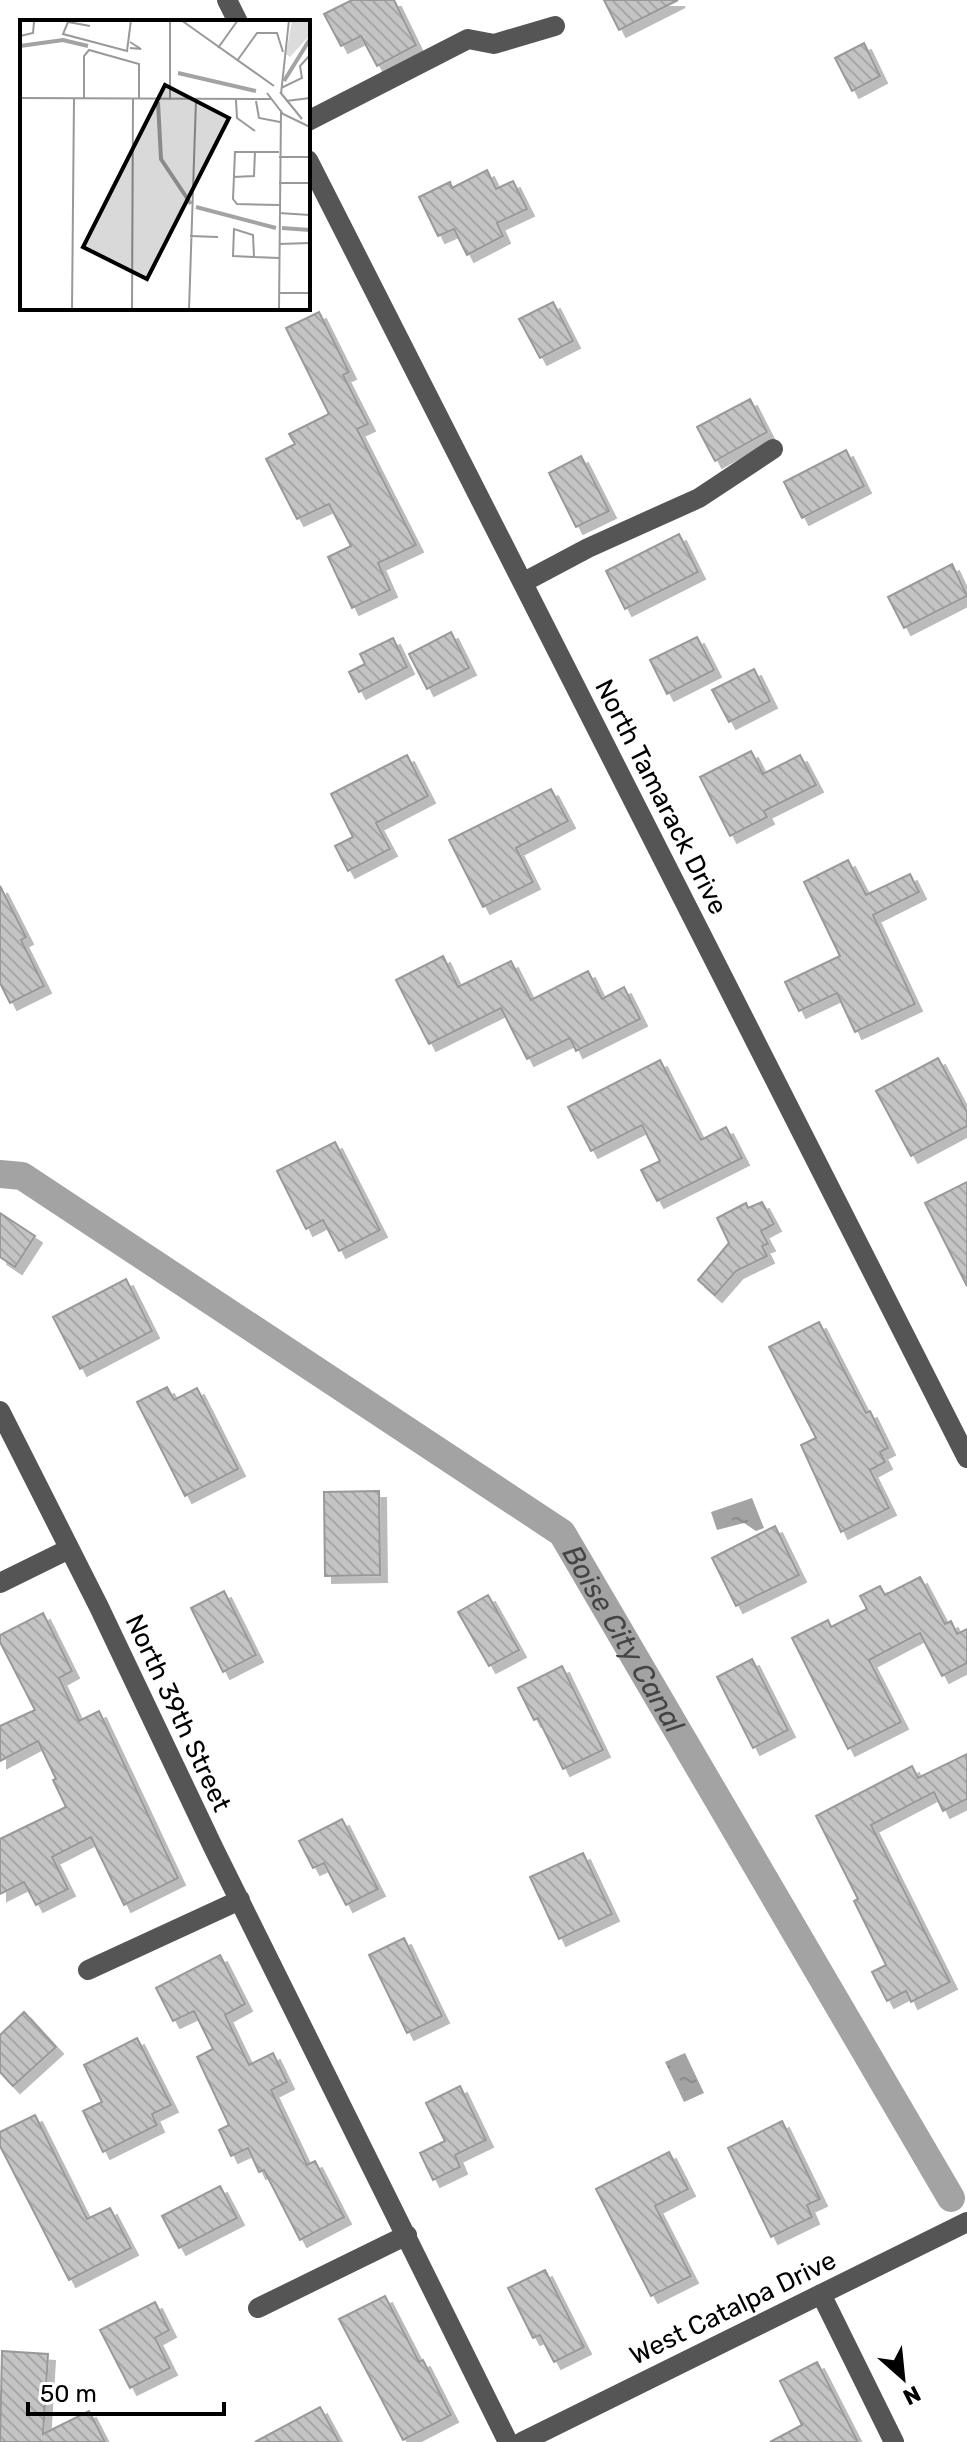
<svg xmlns="http://www.w3.org/2000/svg" width="967" height="2442" font-family="Rubik,sans-serif">
	<defs>
		<pattern id="water-ripples" width="26" height="14" patternUnits="userSpaceOnUse" patternTransform="scale(2)"><rect width="26" height="14" fill="#a3a3a3"/><path d="M2 4q2-2 4 0t4 0M15 11q2-2 4 0t4 0" fill="none" stroke="#8b8b8b"/></pattern>
		<pattern id="building-back-hatch" width="6" height="6" patternUnits="userSpaceOnUse" patternTransform="scale(2)"><rect width="6" height="6" fill="#c4c4c4"/><path d="M-1 5l2 2M0 0l6 6M5-1l2 2" fill="none" stroke="#a7a7a7"/></pattern>
		<filter id="shadow"><feDropShadow dx="7" dy="7" stdDeviation="0" flood-color="#0004"/></filter>
	</defs>
	<rect width="100%" height="100%" fill="#fff"/>
	<path fill="url(#water-ripples)" d="M 752,1498 L 764,1528 L 756,1531 L 744,1523 L 717,1530 L 711,1512 Z
		M 685,2053 L 704,2093 L 684,2102 L 665,2062 Z"/>
	<g fill="none" stroke-linecap="round" stroke-linejoin="round">
		<path stroke="#a3a3a3" stroke-width="28" id="s1" d="M 0,1174 L 22,1176 L 562,1533 L 951,2198"/>
	</g>
	<path fill="url(#building-back-hatch)" stroke="#999" stroke-width="2" filter="url(#shadow)" d="M 352,0 L 394,0 L 416,45 L 377,66 L 361,36 L 341,46 L 324,14 Z
		M 604,0 L 678,0 L 619,30 Z
		M 864,43 L 880,76 L 852,91 L 835,58 Z
		M 487,170 L 496,189 L 513,181 L 527,209 L 497,223 L 503,236 L 467,255 L 454,229 L 438,236 L 419,197 L 450,182 L 452,188 Z
		M 553,302 L 573,341 L 540,358 L 519,319 Z
		M 319,312 L 349,372 L 343,375 L 368,424 L 357,429 L 416,545 L 378,563 L 390,590 L 352,608 L 328,557 L 351,546 L 329,504 L 297,519 L 266,459 L 295,444 L 289,434 L 329,414 L 286,328 Z
		M 750,399 L 767,432 L 715,461 L 697,427 Z
		M 846,450 L 864,486 L 802,518 L 784,482 Z
		M 581,456 L 609,511 L 576,527 L 549,473 Z
		M 679,534 L 698,572 L 625,609 L 606,571 Z
		M 952,564 L 967,596 L 904,628 L 888,597 Z
		M 451,632 L 469,668 L 427,689 L 409,654 Z
		M 697,637 L 714,670 L 667,694 L 650,660 Z
		M 393,638 L 407,667 L 359,692 L 349,672 L 365,664 L 360,654 Z
		M 754,669 L 770,701 L 729,722 L 712,690 Z
		M 751,751 L 763,774 L 800,755 L 816,785 L 764,811 L 767,817 L 730,836 L 700,777 Z
		M 407,755 L 428,796 L 376,823 L 390,849 L 348,871 L 335,846 L 353,837 L 331,794 Z
		M 551,789 L 568,821 L 516,848 L 533,882 L 483,907 L 449,840 Z
		M 848,860 L 866,895 L 910,874 L 919,892 L 873,915 L 915,1004 L 855,1032 L 837,993 L 799,1011 L 785,982 L 840,956 L 804,882 Z
		M 0,886 L 26,937 L 21,940 L 44,986 L 10,1003 L 0,983 Z
		M 443,956 L 458,987 L 511,961 L 531,1000 L 588,971 L 602,999 L 624,987 L 640,1019 L 576,1051 L 570,1038 L 527,1059 L 501,1008 L 429,1044 L 396,980 Z
		M 938,1058 L 967,1112 L 967,1126 L 911,1156 L 876,1091 Z
		M 660,1060 L 701,1140 L 726,1127 L 742,1158 L 657,1201 L 641,1170 L 660,1161 L 642,1125 L 591,1151 L 568,1107 Z
		M 335,1142 L 380,1230 L 339,1251 L 323,1220 L 306,1229 L 277,1171 Z
		M 967,1182 L 967,1286 L 925,1203 Z
		M 762,1202 L 774,1224 L 761,1231 L 768,1244 L 762,1246 L 767,1256 L 736,1271 L 715,1295 L 698,1280 L 729,1243 L 717,1218 L 746,1203 L 748,1208 Z
		M 0,1213 L 35,1236 L 15,1267 L 0,1257 Z
		M 126,1279 L 152,1331 L 80,1369 L 53,1317 Z
		M 819,1322 L 866,1413 L 870,1411 L 888,1448 L 880,1452 L 885,1462 L 870,1470 L 889,1508 L 841,1532 L 801,1445 L 816,1438 L 769,1347 Z
		M 167,1387 L 174,1400 L 197,1388 L 238,1469 L 185,1496 L 137,1402 Z
		M 379,1491 L 380,1575 L 325,1576 L 324,1492 Z
		M 775,1526 L 799,1575 L 736,1606 L 712,1558 Z
		M 920,1577 L 945,1624 L 951,1621 L 957,1634 L 967,1629 L 967,1663 L 942,1676 L 920,1633 L 869,1660 L 901,1722 L 848,1749 L 792,1638 L 828,1620 L 831,1627 L 867,1609 L 860,1596 L 880,1586 L 885,1595 Z
		M 224,1591 L 256,1655 L 223,1672 L 191,1608 Z
		M 488,1595 L 519,1650 L 489,1666 L 458,1612 Z
		M 43,1613 L 72,1671 L 59,1678 L 79,1721 L 99,1711 L 178,1878 L 124,1905 L 91,1837 L 52,1857 L 68,1889 L 36,1905 L 24,1882 L 0,1894 L 0,1839 L 66,1807 L 53,1780 L 56,1779 L 38,1741 L 0,1761 L 0,1726 L 35,1710 L 0,1642 L 0,1635 Z
		M 752,1659 L 788,1730 L 753,1748 L 717,1677 Z
		M 562,1666 L 603,1750 L 563,1769 L 538,1718 L 534,1720 L 518,1688 Z
		M 967,1754 L 967,1799 L 943,1811 L 934,1792 L 871,1825 L 950,1982 L 911,2002 L 906,1991 L 887,2001 L 872,1972 L 886,1965 L 854,1901 L 858,1899 L 816,1816 L 912,1766 L 918,1778 Z
		M 342,1819 L 378,1889 L 346,1905 L 324,1863 L 313,1868 L 299,1841 Z
		M 583,1853 L 612,1914 L 559,1939 L 530,1877 Z
		M 404,1938 L 442,2016 L 407,2033 L 369,1955 Z
		M 220,1955 L 245,2004 L 225,2015 L 249,2065 L 273,2053 L 287,2082 L 271,2090 L 307,2165 L 315,2161 L 344,2217 L 300,2240 L 264,2170 L 259,2172 L 248,2148 L 231,2156 L 219,2130 L 229,2125 L 197,2057 L 213,2049 L 194,2011 L 173,2021 L 156,1988 Z
		M 24,2012 L 56,2047 L 13,2086 L 0,2072 L 0,2035 Z
		M 137,2038 L 171,2105 L 152,2114 L 157,2125 L 103,2152 L 83,2111 L 102,2102 L 84,2065 Z
		M 460,2086 L 486,2140 L 455,2155 L 460,2167 L 433,2180 L 420,2153 L 445,2141 L 426,2103 Z
		M 35,2115 L 87,2219 L 110,2208 L 131,2248 L 69,2280 L 0,2146 L 0,2132 Z
		M 782,2121 L 820,2199 L 807,2205 L 812,2217 L 771,2237 L 728,2148 Z
		M 669,2152 L 688,2189 L 655,2206 L 691,2276 L 651,2296 L 596,2189 Z
		M 220,2186 L 237,2218 L 179,2248 L 162,2216 Z
		M 545,2270 L 584,2347 L 554,2362 L 540,2335 L 533,2338 L 508,2288 Z
		M 385,2296 L 419,2362 L 423,2360 L 451,2415 L 403,2440 L 339,2319 Z
		M 155,2302 L 169,2330 L 155,2338 L 170,2368 L 130,2388 L 100,2330 Z
		M 2,2351 L 48,2354 L 43,2434 L 89,2411 L 105,2442 L 0,2442 Z
		M 817,2362 L 858,2442 L 770,2442 L 802,2425 L 780,2381 Z
		M 320,2407 L 339,2442 L 255,2442 Z"/>
	<g fill="none" stroke-linecap="round" stroke-linejoin="round">
		<path stroke="#555" stroke-width="20" d="M 227,0 L 238,22
			M 308,121 L 468,39 L 494,44 L 555,26
			M 308,160 L 967,1458
			M 524,582 L 588,548 L 699,498 L 773,449
			M 0,1411 L 99,1607 L 214,1849 L 508,2442
			M 0,1583 L 69,1549
			M 88,1970 L 240,1900
			M 821,2294 L 894,2442
			M 258,2308 L 407,2235
			M 522,2442 L 967,2222"/>
	</g>
	<g text-anchor="middle" dominant-baseline="central" stroke-width="6" stroke-linejoin="round" paint-order="stroke">
		<g font-size="26" fill="#000" stroke="#fff">
			<text transform="translate(661 797) rotate(63)">North Tamarack Drive</text>
			<text transform="translate(178 1713) rotate(65)">North 39th Street</text>
			<text transform="translate(733 2308) rotate(-26)">West Catalpa Drive</text>
		</g>
		<g font-size="28" font-style="italic" fill="#444" stroke="#fff">
			<text stroke="none"><textPath href="#s1" startOffset="792">Boise City Canal</textPath></text>
		</g>
	</g>
	<g transform="translate(20 20)">
		<rect width="290" height="290" fill="#fff"/>
		<path d="M 272,0 L 290,0 L 290,15 L 270,37 L 266,34 Z" fill="#dcdcdc"/>
		<path fill="none" stroke="#a3a3a3" stroke-width="4" d="M 0,26 L 43,20 L 68,26M 158,53 L 236,71M 264,61 L 290,19M 138,82 L 141,139 L 171,184M 176,187 L 256,208M 262,208 L 290,210"/>
		<path fill="none" stroke="#999" stroke-width="2" d="M 161,0 L 254,66M 70,6 L 48,2 L 43,14 L 107,31 L 111,0M 0,16 L 13,13 L 14,2M 110,28 L 121,29 L 110,22M 198,28 L 218,0M 217,41 L 237,13 L 257,13 L 263,32M 261,68 L 282,58 L 280,46 L 290,35M 260,72 L 282,99M 247,73 L 263,94 L 290,107M 261,74 L 269,0M 0,78 L 252,79M 64,79 L 64,36 L 69,30 L 119,44 L 119,79M 150,80 L 150,0M 216,80 L 217,98 L 235,111M 236,81 L 239,98 L 260,102M 266,81 L 290,78M 259,137 L 290,137M 213,157 L 234,156 L 235,131M 259,163 L 290,163M 259,185 L 217,184 L 213,179 L 215,132 L 259,132M 259,193 L 290,195M 170,216 L 198,217M 259,224 L 290,223M 234,237 L 213,236 L 214,209 L 233,215 L 234,237 L 259,238M 259,273 L 290,273M 52,290 L 54,79M 112,290 L 113,79M 169,290 L 176,80M 259,290 L 261,90"/>
		<path fill="#000" fill-opacity="0.15" stroke="#000" stroke-width="4" d="M 145,65 L 209,98 L 127,259 L 63,227 Z"/>
		<rect width="290" height="290" fill="none" stroke="#000" stroke-width="4"/>
	</g>
	<g transform="translate(903 2378) rotate(153)" stroke="#ffffff" stroke-width="6" paint-order="stroke">
	<path d="M0-6L14 30L0 20L-14 30Z" fill="#000000"/>
	<text y="-12" font-size="22" font-weight="bold" text-anchor="middle" fill="#000000">N</text>
	</g>
	<path d="M28 2402v12h196v-12" fill="none" stroke="#000000" stroke-width="4"/>
	<text x="40" y="2402" font-size="24" fill="#000000" stroke="#ffffff" stroke-width="6" paint-order="stroke">50 m</text>
</svg>
